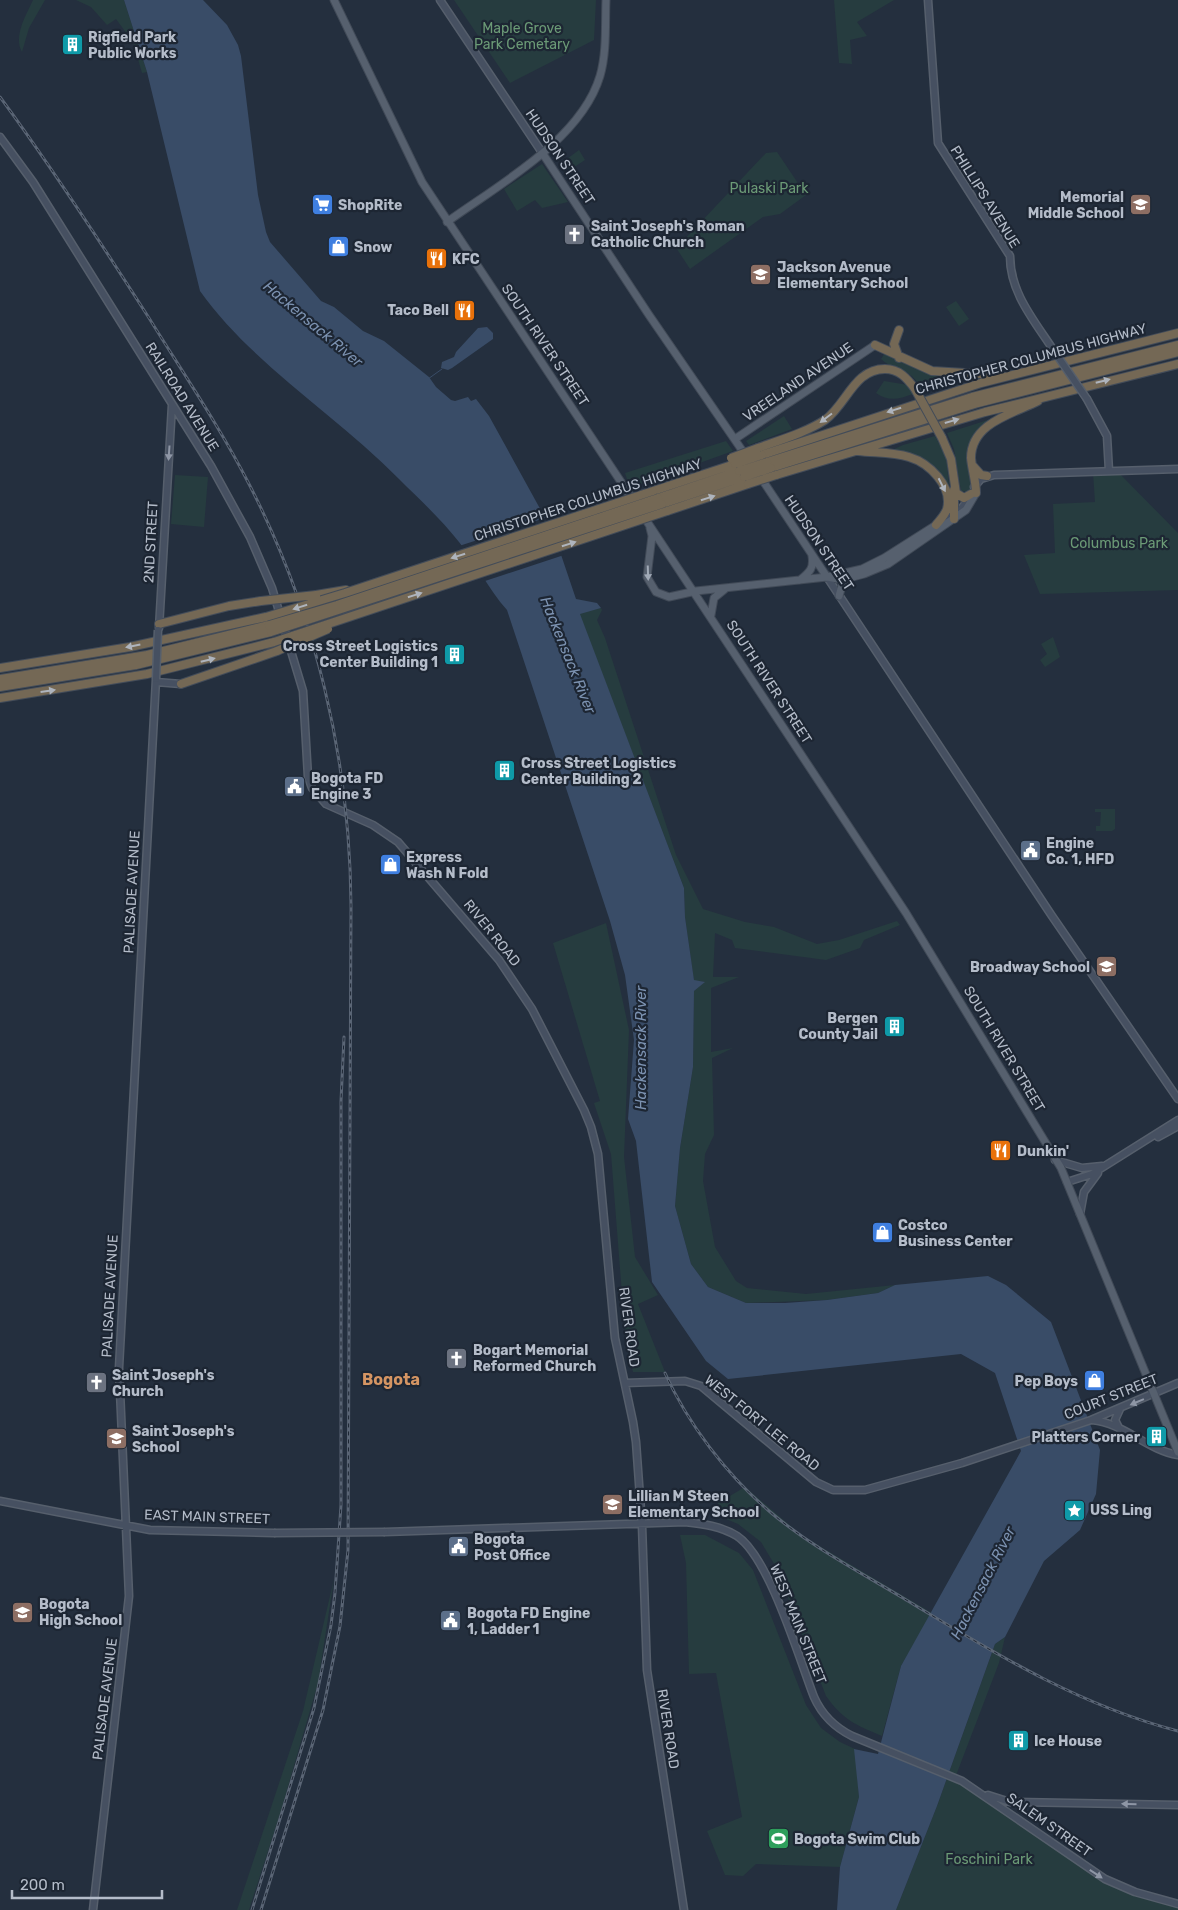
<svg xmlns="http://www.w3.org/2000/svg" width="1178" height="1910" font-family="Rubik,sans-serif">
	<rect width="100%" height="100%" fill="#242f3e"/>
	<path fill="#263c3f" d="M 33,0 L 45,0 L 29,28 L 22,52 C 13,37 26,15 33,0 Z
		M 76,0 L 124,0 L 147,72 L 142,73 L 133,42 L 116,19 L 107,25 L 91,7 Z
		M 454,0 L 596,0 L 594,40 L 510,83 Z
		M 834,0 L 894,0 L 857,22 L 867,36 L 850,40 L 852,64 L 839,63 Z
		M 579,150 L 585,160 L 565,173 L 560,164 Z
		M 777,152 L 806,195 L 780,214 L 763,217 L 690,269 L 675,246 L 683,241 L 766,153 Z
		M 542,164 L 568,202 L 542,208 L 535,200 L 517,211 L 504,189 Z
		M 956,301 L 969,319 L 959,326 L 946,307 Z
		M 885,353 L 923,371 L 962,379 L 923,391 C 907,363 899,375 881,359 Z
		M 884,381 L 908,385 L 913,394 C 899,399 889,402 876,393 Z
		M 784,416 L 792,429 L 749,445 L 746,441 Z
		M 991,419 C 970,437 964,445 970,473 C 972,481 972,484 969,492 L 961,491 L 954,449 L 947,433 Z
		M 935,436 L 946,456 L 950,494 C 933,462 925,458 890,451 L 903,445 Z
		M 726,441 L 733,451 L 630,488 L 625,473 Z
		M 1117,471 L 1178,533 L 1178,590 L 1040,594 L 1024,555 L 1055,553 L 1053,504 L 1095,502 L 1093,472 Z
		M 175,475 L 208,477 L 204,527 L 171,524 Z
		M 601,608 L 602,610 L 597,620 L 605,638 L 676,855 L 703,909 L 745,922 L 774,927 L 817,944 L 839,940 L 897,921 L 900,925 L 864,940 L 860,948 L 826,960 L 735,948 L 732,940 L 715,933 L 713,977 L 739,977 L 711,988 L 711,1052 L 733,1048 L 712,1058 L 714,1135 L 705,1154 L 703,1181 L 715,1247 L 736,1281 L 747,1288 L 806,1294 L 895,1285 L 878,1293 L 827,1300 L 746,1303 L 708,1287 L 691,1264 L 675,1206 L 680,1148 L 693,1067 L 694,991 L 704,982 L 694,981 L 685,917 L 684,888 L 579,613 Z
		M 1053,637 L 1060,657 L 1045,667 L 1040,660 L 1047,654 L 1041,644 Z
		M 1095,809 L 1115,809 L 1115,829 L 1112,831 L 1096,831 L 1096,826 L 1100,826 L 1101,812 L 1095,812 Z
		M 606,923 L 629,1030 L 624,1157 L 635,1257 L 658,1295 L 638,1304 L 665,1372 L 633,1372 L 626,1345 L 611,1154 L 594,1103 L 600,1101 L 553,943 Z
		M 745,1487 L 801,1535 L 932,1613 L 901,1666 L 882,1736 C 856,1725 843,1720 826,1696 L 776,1567 L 761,1542 L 738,1524 L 719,1516 L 718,1503 Z
		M 680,1535 L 705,1535 L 739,1553 L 753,1570 L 806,1705 L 821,1728 L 840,1742 L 855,1749 L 859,1797 L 840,1867 L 756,1864 L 743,1876 L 725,1875 L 707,1831 L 742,1817 L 716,1673 L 689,1674 L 686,1563 Z
		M 334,1579 L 318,1683 L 280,1814 L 249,1910 L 237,1910 L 303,1711 Z
		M 1005,1637 L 999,1663 L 955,1778 L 1105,1879 L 1178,1904 L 1178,1910 L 896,1910 L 937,1806 L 995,1644 Z"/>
	<path fill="#394c67" d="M 124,0 L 203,0 L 227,25 L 238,45 L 241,56 L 258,195 L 266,232 L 270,242 L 321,301 L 334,307 L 363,331 L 384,341 L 429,377 L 436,387 L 451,400 L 455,401 L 468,397 L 471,401 L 476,399 L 489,416 L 554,534 L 576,599 L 597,603 L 601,608 L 580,614 L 684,888 L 685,917 L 694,980 L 705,982 L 694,991 L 693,1067 L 680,1148 L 675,1206 L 691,1264 L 708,1287 L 746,1303 L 785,1303 L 827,1300 L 878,1293 L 895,1285 L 988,1276 L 1006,1285 L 1051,1322 L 1100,1450 L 1096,1494 L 1080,1530 L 1044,1561 L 1005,1637 L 995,1644 L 937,1806 L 896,1910 L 837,1910 L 840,1867 L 859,1797 L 854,1749 L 878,1754 L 901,1666 L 1021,1451 L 995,1373 L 961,1354 L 728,1379 L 706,1361 L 652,1282 L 636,1141 L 628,1119 L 634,1040 L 625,975 L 610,921 L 507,610 C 488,589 477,564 459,542 C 441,519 419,499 399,479 C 335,414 253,365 200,291 L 147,72 Z
		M 487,327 L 493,333 L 493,339 L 452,368 L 448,370 L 441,368 L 442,362 L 454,357 L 456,352 L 478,328 Z"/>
	<path fill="#242f3e" d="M 548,517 L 564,555 L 482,582 L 459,546 Z"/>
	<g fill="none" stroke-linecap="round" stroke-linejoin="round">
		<path stroke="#394c67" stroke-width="1" d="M 428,379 L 442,369"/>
		<defs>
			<path id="secondary" d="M 440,0 L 543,154
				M 928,0 L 938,143 L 1010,256 C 1010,292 1033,319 1052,348
				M 0,137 L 33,182 L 211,466 L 250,537 L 272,588 L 303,691 L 308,777 L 312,788 L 326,804 L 373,825 L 398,842 L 499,960 L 532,1009 L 584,1110 L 591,1127 L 598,1154 L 615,1338 L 633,1422 L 636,1442 L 642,1525 L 647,1670 L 684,1910
				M 1087,399 L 1107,436 L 1109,471
				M 974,487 L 981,479 L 994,475 L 1178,469
				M 939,524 L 960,510 L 969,499
				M 827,577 L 1052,916 L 1178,1099
				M 159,628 L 172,405
				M 156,682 L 181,684
				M 1158,1137 L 1178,1126
				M 1055,1160 L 1082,1168 L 1102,1166
				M 1067,1182 L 1092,1174 L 1178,1120
				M 1080,1214 L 1084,1192 L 1098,1173
				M 625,1383 L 685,1381 L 701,1386 L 816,1482 L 833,1490 L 865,1490 L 962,1463 L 1091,1420 L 1178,1383
				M 1092,1420 C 1124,1423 1147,1450 1178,1455
				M 1119,1428 L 1115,1420 L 1120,1409
				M 0,1501 L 150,1530 L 274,1533
				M 385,1532 L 685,1522 C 703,1524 721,1526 737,1536 C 769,1557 799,1658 814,1697 C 822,1715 834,1727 852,1736 L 962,1781 L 1105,1879 L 1135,1892 L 1178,1904
				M 988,1795 L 1010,1802 L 1178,1805
				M 93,1910 L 129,1596 L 119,1368 L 156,679"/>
			<path id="primary" d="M 334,0 L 422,182 L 635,503
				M 543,154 L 649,315 L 746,456
				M 447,222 C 498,185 581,140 600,76 C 607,52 605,25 606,0
				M 735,439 L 875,345
				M 759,475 L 827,577
				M 642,514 L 906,913 L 1061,1168 L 1178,1452
				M 650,528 L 652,536 L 647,577 L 656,592 L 669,597 L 696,591 L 827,577 L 862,569 L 884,558 L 936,525
				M 827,577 L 838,579 L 849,578 L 864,574 L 888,564 L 966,510 L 976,493
				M 800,580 C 810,572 814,568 812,556
				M 839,596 L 843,582 L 849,578
				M 711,615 L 714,598 L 725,589"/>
			<path id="highway" d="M 899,330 L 894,344 L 899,358
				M 875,345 L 932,371 L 998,375
				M 942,438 L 951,459 L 956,493 L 964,498 L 971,494
				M 758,448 C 780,440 805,433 825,420 C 847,404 854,369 885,369 C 899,369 907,378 915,389
				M 858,451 C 875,453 893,452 909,457 C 929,463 953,486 947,509 C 945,515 940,520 936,525
				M 762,455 L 981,383 L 1178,333
				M 767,462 L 972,397 L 1178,345
				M 973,466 L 981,475 L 987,476
				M 771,468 L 978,403 L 1178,352
				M 776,475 L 985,412 L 1178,364
				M 653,491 L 735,464
				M 976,493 C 976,481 972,470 971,458 C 971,423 1012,414 1038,401
				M 658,498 L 739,471
				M 662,504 L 744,477
				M 667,511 L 748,484
				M 954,519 L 954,490
				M 316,595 L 346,590
				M 159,624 L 229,606 L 261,601
				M 0,668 L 130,647 L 266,617
				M 0,679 L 147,655 L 269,625
				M 181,684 L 277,651
				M 0,687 L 136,665 L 271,632
				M 0,698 L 147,674 L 274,642"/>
		</defs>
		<use href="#secondary" stroke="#565f6c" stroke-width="9"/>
		<use href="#primary" stroke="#414a57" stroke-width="9"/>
		<use href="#highway" stroke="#434c59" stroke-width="10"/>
		<use href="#secondary" stroke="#465061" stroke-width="6"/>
		<use href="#primary" stroke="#56606e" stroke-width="7"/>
		<use href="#highway" stroke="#746855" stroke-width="8"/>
		<defs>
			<path id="rail" d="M 0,97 C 53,169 101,243 149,318 C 183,373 220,427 249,484 C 316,614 350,760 351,906 L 348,1550 L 340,1626 L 323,1710 L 261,1910
				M 665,1373 C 688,1424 727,1475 769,1511 C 810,1546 858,1571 903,1598 C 991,1651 1077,1705 1178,1731
				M 252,1910 L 314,1708 L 331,1625 L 335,1593 L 341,1505 L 341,1101 L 344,1037"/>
		</defs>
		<use href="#rail" stroke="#5a6575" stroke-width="3"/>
		<use href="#rail" stroke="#1d2633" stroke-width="1" stroke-dasharray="4" stroke-linecap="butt"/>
		<defs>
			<path id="secondary-bridge" d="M 1052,348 L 1087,399
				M 156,679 L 158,630
				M 274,1533 L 385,1532"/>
			<path id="highway-bridge" d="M 915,389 L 942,438
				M 731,458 L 758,448
				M 735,464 L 762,455
				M 739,471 L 767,462
				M 744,477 L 771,468
				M 748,484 L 776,475
				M 261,601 L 316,595
				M 266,617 L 345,593 L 653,491
				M 269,625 L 337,605 L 658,498
				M 271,632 L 662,504
				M 274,642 L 667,511
				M 277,651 L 328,629"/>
		</defs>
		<use href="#secondary-bridge" stroke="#565f6c" stroke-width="9" stroke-linecap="butt"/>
		<use href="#highway-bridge" stroke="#434c59" stroke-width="10" stroke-linecap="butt"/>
		<use href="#secondary-bridge" stroke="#465061" stroke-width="6"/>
		<use href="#highway-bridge" stroke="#746855" stroke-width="8"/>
	</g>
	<defs><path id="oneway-solid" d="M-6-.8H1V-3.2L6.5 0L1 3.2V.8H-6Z" transform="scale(1.25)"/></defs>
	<g fill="#aeb4bd">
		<use href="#oneway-solid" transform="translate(1103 381) rotate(-14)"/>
		<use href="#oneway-solid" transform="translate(894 410) rotate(162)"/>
		<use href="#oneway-solid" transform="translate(826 418) rotate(143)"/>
		<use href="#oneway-solid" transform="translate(952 421) rotate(-16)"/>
		<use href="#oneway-solid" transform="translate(942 485) rotate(63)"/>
		<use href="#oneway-solid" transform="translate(708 498) rotate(-18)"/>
		<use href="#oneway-solid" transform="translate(569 544) rotate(-18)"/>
		<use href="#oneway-solid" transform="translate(458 556) rotate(162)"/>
		<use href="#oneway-solid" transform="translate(415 595) rotate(-18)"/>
		<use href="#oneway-solid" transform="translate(300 607) rotate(163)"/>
		<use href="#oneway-solid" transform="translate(133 646) rotate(169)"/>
		<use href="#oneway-solid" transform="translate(208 660) rotate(-14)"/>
		<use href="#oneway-solid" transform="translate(48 691) rotate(-8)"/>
	</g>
	<g fill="#8e96a5">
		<use href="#oneway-solid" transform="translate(169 453) rotate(94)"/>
		<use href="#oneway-solid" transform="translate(1137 1402) rotate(157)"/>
		<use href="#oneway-solid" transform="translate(1129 1804) rotate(-179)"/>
		<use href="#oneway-solid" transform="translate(1096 1874) rotate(33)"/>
	</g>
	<use fill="#a1aab7" href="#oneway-solid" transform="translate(648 573) rotate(88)"/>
	<defs>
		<symbol id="building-square" viewBox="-11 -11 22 22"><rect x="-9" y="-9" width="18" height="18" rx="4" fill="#0f9aa8" stroke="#1d2633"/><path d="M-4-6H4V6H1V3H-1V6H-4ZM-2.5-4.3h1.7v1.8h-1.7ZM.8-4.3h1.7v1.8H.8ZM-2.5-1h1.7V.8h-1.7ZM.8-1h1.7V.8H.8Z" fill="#fff"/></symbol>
		<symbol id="supermarket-square" viewBox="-11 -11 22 22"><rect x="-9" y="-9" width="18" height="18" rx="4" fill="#3f7fe0" stroke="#1d2633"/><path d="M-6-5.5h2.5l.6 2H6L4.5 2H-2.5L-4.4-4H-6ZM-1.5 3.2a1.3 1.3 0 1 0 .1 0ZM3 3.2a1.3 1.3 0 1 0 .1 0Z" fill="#fff"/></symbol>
		<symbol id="school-square" viewBox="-11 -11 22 22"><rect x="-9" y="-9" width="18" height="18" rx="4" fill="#8d6e63" stroke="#1d2633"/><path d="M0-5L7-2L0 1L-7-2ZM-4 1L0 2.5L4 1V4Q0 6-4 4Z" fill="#fff"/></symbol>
		<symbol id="church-square" viewBox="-11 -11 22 22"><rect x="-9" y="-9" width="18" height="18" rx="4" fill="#6b7280" stroke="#1d2633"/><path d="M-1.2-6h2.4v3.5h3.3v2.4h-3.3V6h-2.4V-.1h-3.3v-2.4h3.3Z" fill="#fff"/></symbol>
		<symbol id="shop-square" viewBox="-11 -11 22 22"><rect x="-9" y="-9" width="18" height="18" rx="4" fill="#3f7fe0" stroke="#1d2633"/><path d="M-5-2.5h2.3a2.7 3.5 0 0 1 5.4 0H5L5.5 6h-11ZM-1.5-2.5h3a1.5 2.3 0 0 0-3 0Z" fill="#fff"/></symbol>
		<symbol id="restaurant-square" viewBox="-11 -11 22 22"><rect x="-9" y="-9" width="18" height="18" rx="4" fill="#e8710a" stroke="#1d2633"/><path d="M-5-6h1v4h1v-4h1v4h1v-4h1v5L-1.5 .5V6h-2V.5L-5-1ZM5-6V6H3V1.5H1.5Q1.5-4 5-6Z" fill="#fff"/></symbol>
		<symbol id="civic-square" viewBox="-11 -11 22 22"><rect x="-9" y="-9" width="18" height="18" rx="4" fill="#5c6f8a" stroke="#1d2633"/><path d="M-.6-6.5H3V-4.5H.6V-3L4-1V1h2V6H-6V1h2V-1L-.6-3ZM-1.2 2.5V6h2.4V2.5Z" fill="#fff"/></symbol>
		<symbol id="sight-square" viewBox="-11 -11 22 22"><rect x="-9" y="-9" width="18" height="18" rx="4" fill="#0f9aa8" stroke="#1d2633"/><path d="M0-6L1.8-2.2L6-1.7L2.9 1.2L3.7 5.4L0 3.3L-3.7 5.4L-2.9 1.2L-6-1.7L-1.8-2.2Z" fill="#fff"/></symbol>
		<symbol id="stadium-square" viewBox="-11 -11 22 22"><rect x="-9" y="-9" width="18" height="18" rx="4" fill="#2e9e5b" stroke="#1d2633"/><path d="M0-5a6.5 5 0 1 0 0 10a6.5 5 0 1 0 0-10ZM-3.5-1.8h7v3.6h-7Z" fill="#fff"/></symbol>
	</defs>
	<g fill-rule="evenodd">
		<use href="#building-square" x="60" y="32" width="25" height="25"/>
		<use href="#supermarket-square" x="310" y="192" width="25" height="25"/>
		<use href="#school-square" x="1128" y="192" width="25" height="25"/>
		<use href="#church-square" x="562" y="222" width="25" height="25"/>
		<use href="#shop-square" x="326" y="234" width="25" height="25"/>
		<use href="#restaurant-square" x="424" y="246" width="25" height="25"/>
		<use href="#school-square" x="748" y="262" width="25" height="25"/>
		<use href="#restaurant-square" x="452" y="298" width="25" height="25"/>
		<use href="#building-square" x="442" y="642" width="25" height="25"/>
		<use href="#building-square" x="492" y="758" width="25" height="25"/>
		<use href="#civic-square" x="282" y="774" width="25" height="25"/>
		<use href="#civic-square" x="1018" y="838" width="25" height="25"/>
		<use href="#shop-square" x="378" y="852" width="25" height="25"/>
		<use href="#school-square" x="1094" y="954" width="25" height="25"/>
		<use href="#building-square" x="882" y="1014" width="25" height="25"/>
		<use href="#restaurant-square" x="988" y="1138" width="25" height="25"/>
		<use href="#shop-square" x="870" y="1220" width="25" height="25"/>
		<use href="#church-square" x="444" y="1346" width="25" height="25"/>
		<use href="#shop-square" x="1082" y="1368" width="25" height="25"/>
		<use href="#church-square" x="84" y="1370" width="25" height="25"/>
		<use href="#building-square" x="1144" y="1424" width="25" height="25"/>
		<use href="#school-square" x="104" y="1426" width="25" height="25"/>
		<use href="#school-square" x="600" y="1492" width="25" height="25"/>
		<use href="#sight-square" x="1062" y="1498" width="25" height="25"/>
		<use href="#civic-square" x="446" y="1534" width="25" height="25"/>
		<use href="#school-square" x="10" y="1600" width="25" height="25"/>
		<use href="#civic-square" x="438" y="1608" width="25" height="25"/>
		<use href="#building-square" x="1006" y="1728" width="25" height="25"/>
		<use href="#stadium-square" x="766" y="1826" width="25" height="25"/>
	</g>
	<g text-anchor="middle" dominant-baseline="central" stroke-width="4.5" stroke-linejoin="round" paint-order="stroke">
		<g font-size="14" fill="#6b9a76" stroke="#1d2633">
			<text x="522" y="28">Maple Grove<tspan x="522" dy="16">Park Cemetary</tspan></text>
			<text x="769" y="188">Pulaski Park</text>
			<text x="1119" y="543">Columbus Park</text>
			<text x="989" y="1859">Foschini Park</text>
		</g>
		<g font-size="14" font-weight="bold" fill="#b4bcc9" stroke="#1d2633" text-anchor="start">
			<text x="88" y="37">Rigfield Park<tspan x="88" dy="16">Public Works</tspan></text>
			<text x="1124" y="197" text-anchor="end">Memorial<tspan x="1124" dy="16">Middle School</tspan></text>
			<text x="338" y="205">ShopRite</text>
			<text x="591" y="226">Saint Joseph's Roman<tspan x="591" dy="16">Catholic Church</tspan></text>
			<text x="354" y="247">Snow</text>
			<text x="452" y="259">KFC</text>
			<text x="777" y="267">Jackson Avenue<tspan x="777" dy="16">Elementary School</tspan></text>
			<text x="449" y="310" text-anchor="end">Taco Bell</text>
			<text x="438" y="646" text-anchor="end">Cross Street Logistics<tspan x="438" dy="16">Center Building 1</tspan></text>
			<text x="521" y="763">Cross Street Logistics<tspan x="521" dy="16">Center Building 2</tspan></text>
			<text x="311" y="778">Bogota FD<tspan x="311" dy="16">Engine 3</tspan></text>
			<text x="1046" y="843">Engine<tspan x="1046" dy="16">Co. 1, HFD</tspan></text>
			<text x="406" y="857">Express<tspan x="406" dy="16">Wash N Fold</tspan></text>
			<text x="1090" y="967" text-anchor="end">Broadway School</text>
			<text x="878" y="1018" text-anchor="end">Bergen<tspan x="878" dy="16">County Jail</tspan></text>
			<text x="1017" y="1151">Dunkin'</text>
			<text x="898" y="1225">Costco<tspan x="898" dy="16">Business Center</tspan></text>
			<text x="473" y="1350">Bogart Memorial<tspan x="473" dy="16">Reformed Church</tspan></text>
			<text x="112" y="1375">Saint Joseph's<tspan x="112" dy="16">Church</tspan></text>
			<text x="1078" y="1381" text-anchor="end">Pep Boys</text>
			<text x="132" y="1431">Saint Joseph's<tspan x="132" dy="16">School</tspan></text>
			<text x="1140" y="1437" text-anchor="end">Platters Corner</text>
			<text x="628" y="1496">Lillian M Steen<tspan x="628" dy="16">Elementary School</tspan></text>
			<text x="1090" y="1510">USS Ling</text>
			<text x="474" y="1539">Bogota<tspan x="474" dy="16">Post Office</tspan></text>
			<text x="39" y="1604">Bogota<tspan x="39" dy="16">High School</tspan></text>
			<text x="467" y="1613">Bogota FD Engine<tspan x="467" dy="16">1, Ladder 1</tspan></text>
			<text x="1034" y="1741">Ice House</text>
			<text x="794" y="1839">Bogota Swim Club</text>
		</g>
		<g font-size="14" fill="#b4bcc9" stroke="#1d2633">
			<text transform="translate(560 157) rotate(56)">HUDSON STREET</text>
			<text transform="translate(985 197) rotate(58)">PHILLIPS AVENUE</text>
			<text transform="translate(545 345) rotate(56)">SOUTH RIVER STREET</text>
			<text transform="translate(1031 359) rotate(-15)">CHRISTOPHER COLUMBUS HIGHWAY</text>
			<text transform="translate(798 382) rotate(-34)">VREELAND AVENUE</text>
			<text transform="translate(182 397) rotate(58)">RAILROAD AVENUE</text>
			<text transform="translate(588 500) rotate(-18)">CHRISTOPHER COLUMBUS HIGHWAY</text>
			<text transform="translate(151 542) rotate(-87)">2ND STREET</text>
			<text transform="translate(819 543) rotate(56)">HUDSON STREET</text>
			<text transform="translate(769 682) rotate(57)">SOUTH RIVER STREET</text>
			<text transform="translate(132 892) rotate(-87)">PALISADE AVENUE</text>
			<text transform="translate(492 933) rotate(51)">RIVER ROAD</text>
			<text transform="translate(1004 1049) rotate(59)">SOUTH RIVER STREET</text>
			<text transform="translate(110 1296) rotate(-87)">PALISADE AVENUE</text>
			<text transform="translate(629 1327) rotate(82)">RIVER ROAD</text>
			<text transform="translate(1111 1397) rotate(-22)">COURT STREET</text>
			<text transform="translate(762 1423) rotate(39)">WEST FORT LEE ROAD</text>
			<text transform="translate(207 1517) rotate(2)">EAST MAIN STREET</text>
			<text transform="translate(798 1624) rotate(68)">WEST MAIN STREET</text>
			<text transform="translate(105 1699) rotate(-83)">PALISADE AVENUE</text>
			<text transform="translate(668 1729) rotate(81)">RIVER ROAD</text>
			<text transform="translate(1049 1825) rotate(35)">SALEM STREET</text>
		</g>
		<g font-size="15" font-style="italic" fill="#7c92b1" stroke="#1d2633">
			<text transform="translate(313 324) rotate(40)">Hackensack River</text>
			<text transform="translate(568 655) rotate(68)">Hackensack River</text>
			<text transform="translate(641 1048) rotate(-90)">Hackensack River</text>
			<text transform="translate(983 1583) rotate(-63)">Hackensack River</text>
		</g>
		<g font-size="16" font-weight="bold" fill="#d59563" stroke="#1d2633">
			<text x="391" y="1379">Bogota</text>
		</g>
	</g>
	<path d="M12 1890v8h150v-8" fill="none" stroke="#b4bcc9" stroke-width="2.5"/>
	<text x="20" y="1890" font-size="15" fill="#b4bcc9" stroke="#1d2633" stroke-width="4" paint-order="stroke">200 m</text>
</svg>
